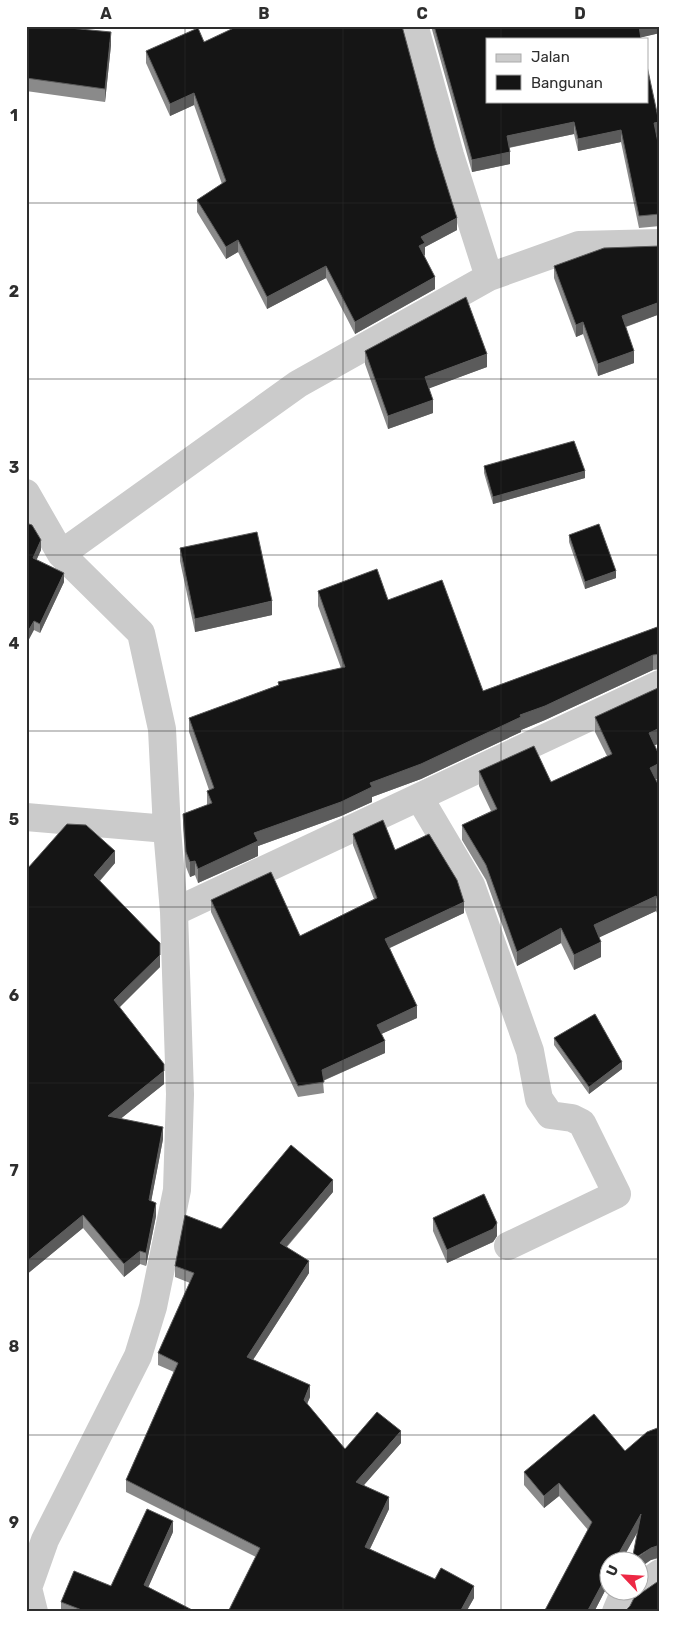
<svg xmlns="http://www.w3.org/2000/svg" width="686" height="1638" font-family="Rubik,sans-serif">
	<rect width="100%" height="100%" fill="#fff"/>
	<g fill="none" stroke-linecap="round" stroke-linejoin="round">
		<path stroke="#cbcbcb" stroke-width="28" d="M 415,28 L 450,155 L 489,277
			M 26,493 L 61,554 L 141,633 L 162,729 L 167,829 L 174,912 L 180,1094 L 177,1190 L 153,1307 L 138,1356 L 45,1540 L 28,1588 L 34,1612
			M 61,554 L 298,384 L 489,277 L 579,245 L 660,243
			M 419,797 L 471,885 L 530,1051 L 539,1099 L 550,1115 L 572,1118 L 582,1123 L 617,1194 L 508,1246
			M 26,817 L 167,829
			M 174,912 L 660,684
			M 638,1588 L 660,1573
			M 616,1612 L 621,1600 L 634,1590"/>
	</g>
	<path fill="#8a8a8a" d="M 26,26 L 111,45 L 105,102 L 26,91 Z
		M 431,26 L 660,26 L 660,33 L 641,37 L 659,134 L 656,135 L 660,151 L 660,226 L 639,228 L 621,142 L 578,151 L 574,134 L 509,148 L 510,164 L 472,172 Z
		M 204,42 L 457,230 L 425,247 L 425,255 L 424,256 L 435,289 L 355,334 L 326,278 L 267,309 L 238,252 L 226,259 L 197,212 L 197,200 L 222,184 L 194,105 L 170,116 L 146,63 L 146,51 Z
		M 660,246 L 660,314 L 626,327 L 634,363 L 598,376 L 583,334 L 576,337 L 554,278 L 554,266 Z
		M 365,351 L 487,367 L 429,388 L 433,413 L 388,429 L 365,364 Z
		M 484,466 L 585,478 L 493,504 L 484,473 Z
		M 26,523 L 41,550 L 36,560 L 64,582 L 40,633 L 34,630 Z
		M 569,535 L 616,578 L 585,589 L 569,542 Z
		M 180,548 L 272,615 L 195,632 L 180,561 Z
		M 318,591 L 388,600 L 483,691 L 660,626 L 660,669 L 653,670 L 545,720 L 521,730 L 521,732 L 421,779 L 372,797 L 372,802 L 341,816 L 258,846 L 258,856 L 198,883 L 195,875 L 190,877 L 186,867 L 183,828 L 183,814 L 207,805 L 207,791 L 209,790 L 189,732 L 189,718 L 278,685 L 278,682 L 341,668 L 318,606 Z
		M 660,687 L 660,743 L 654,745 L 656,780 L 660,788 L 660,919 L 656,911 L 599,937 L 601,957 L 574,970 L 561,943 L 517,966 L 486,880 L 462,840 L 462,825 L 491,811 L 479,786 L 479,771 L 551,782 L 607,756 L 595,732 L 595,717 Z
		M 353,834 L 395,850 L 464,913 L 390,948 L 417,1018 L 381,1034 L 385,1053 L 323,1081 L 324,1093 L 298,1097 L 211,912 L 211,900 L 300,936 L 374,899 L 353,845 Z
		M 115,863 L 100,881 L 160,967 L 119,1007 L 164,1084 L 120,1119 L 163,1139 L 151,1201 L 156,1216 L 146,1266 L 140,1264 L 124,1277 L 83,1228 L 26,1275 L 26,866 L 28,868 Z
		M 554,1038 L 622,1069 L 589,1094 L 554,1045 Z
		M 333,1192 L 287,1247 L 309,1273 L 253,1360 L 310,1397 L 307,1404 L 345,1449 L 401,1443 L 364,1485 L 389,1509 L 370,1549 L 474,1598 L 466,1612 L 228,1612 L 256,1557 L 126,1492 L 126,1480 L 174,1372 L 158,1365 L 158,1353 L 190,1283 L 175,1277 L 175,1266 L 221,1229 Z
		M 433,1218 L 497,1236 L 493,1242 L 447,1263 L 433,1231 Z
		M 660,1427 L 660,1558 L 651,1560 L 637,1532 L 622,1560 L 608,1560 L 608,1585 L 594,1612 L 544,1612 L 588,1530 L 559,1496 L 544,1508 L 524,1485 L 524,1472 L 625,1451 Z
		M 173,1532 L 148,1587 L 196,1612 L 61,1612 L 61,1602 L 111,1586 Z"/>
	<path fill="#5b5b5b" d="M 639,26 L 660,26 L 660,33 L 639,38 Z
		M 111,32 L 111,45 L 105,102 L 105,89 Z
		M 194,93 L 194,105 L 170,116 L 170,104 Z
		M 574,122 L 574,134 L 507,148 L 507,136 Z
		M 659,122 L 659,134 L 654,135 L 654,123 Z
		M 621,130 L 621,142 L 578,151 L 578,139 Z
		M 510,152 L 510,164 L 472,172 L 472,160 Z
		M 457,218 L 457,230 L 425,247 L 425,255 L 419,258 L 419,246 L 421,237 Z
		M 238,240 L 238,252 L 226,259 L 226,247 Z
		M 326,266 L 326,278 L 267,309 L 267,297 Z
		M 435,277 L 435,289 L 355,334 L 355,322 Z
		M 660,302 L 660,314 L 622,328 L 622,316 Z
		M 583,322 L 583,334 L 576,337 L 576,325 Z
		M 634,351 L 634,363 L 598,376 L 598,364 Z
		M 487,354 L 487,367 L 425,390 L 425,377 Z
		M 433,400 L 433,413 L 388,429 L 388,416 Z
		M 585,471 L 585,478 L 493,504 L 493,497 Z
		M 41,540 L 41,550 L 33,568 L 33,558 Z
		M 616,571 L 616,578 L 585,589 L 585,582 Z
		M 64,573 L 64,582 L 40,633 L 40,624 Z
		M 272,601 L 272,615 L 195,632 L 195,619 Z
		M 34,621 L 34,630 L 26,645 L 26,635 Z
		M 653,655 L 653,670 L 545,720 L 521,730 L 521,732 L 421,779 L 372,797 L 372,802 L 341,816 L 258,846 L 258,856 L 198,883 L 198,869 L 254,833 L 370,783 Z
		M 660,728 L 660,743 L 649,748 L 649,733 Z
		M 660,763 L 660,778 L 650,782 L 650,768 Z
		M 115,851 L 115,863 L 94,887 L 94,875 Z
		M 195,861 L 195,875 L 190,877 L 190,862 Z
		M 656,896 L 656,911 L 594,940 L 594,925 Z
		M 464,902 L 464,913 L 385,950 L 385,939 Z
		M 561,928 L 561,943 L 517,966 L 517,952 Z
		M 601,942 L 601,957 L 574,970 L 574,955 Z
		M 160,955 L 160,967 L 114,1013 L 114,1000 Z
		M 417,1006 L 417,1018 L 377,1036 L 377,1025 Z
		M 385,1041 L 385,1053 L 322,1081 L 322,1070 Z
		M 622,1062 L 622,1069 L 589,1094 L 589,1087 Z
		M 164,1071 L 164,1084 L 108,1129 L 108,1116 Z
		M 163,1127 L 163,1139 L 149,1213 L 149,1200 Z
		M 333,1180 L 333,1192 L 280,1254 L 280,1243 Z
		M 156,1203 L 156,1216 L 146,1266 L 146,1253 Z
		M 83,1215 L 83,1228 L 26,1275 L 26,1262 Z
		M 497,1223 L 497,1236 L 493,1242 L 447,1263 L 447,1250 Z
		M 140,1251 L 140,1264 L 124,1277 L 124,1264 Z
		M 309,1261 L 309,1273 L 247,1369 L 247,1357 Z
		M 310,1385 L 310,1397 L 304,1411 L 304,1400 Z
		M 401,1431 L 401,1443 L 356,1494 L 356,1482 Z
		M 559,1483 L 559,1496 L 544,1508 L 544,1496 Z
		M 389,1497 L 389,1509 L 365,1559 L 365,1547 Z
		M 641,1514 L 641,1526 L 622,1560 L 615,1560 Z
		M 173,1521 L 173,1532 L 144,1597 L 144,1585 Z
		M 659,1545 L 659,1557 L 651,1560 L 638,1569 L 638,1560 L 633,1560 L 651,1548 Z
		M 608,1573 L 608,1585 L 594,1612 L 587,1612 Z
		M 474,1586 L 474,1598 L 466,1612 L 460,1612 Z"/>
	<path fill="#151515" stroke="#5b5b5b" d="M 26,26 L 49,26 L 111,32 L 105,89 L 26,78 Z
		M 238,26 L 402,26 L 435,148 L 457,218 L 421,237 L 425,243 L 419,246 L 435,277 L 355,322 L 326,266 L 267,297 L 238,240 L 226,247 L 197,200 L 226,181 L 194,93 L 170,104 L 146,51 L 198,28 L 204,42 Z
		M 434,26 L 639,26 L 641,39 L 487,39 L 487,101 L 647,101 L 647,66 L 659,122 L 654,123 L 660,152 L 660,214 L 639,216 L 621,130 L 578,139 L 574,122 L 507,136 L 510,152 L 472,160 Z
		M 660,246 L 660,302 L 622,316 L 634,351 L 598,364 L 583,322 L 576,325 L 554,266 L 604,248 Z
		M 466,297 L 487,354 L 425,377 L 433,400 L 388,416 L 365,351 Z
		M 574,441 L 585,471 L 493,497 L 484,466 Z
		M 26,523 L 32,525 L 41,540 L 33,558 L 64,573 L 40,624 L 34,621 L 26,635 Z
		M 599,524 L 616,571 L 585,582 L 569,535 Z
		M 257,532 L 272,601 L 195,619 L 180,548 Z
		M 377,569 L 388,600 L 442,580 L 483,691 L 660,626 L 660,654 L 653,655 L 545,706 L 520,715 L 521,717 L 421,764 L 370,783 L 372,787 L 341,802 L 254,833 L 258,841 L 198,869 L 195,861 L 190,862 L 186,852 L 183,814 L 212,803 L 207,791 L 214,788 L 189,718 L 279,685 L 278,682 L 345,667 L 318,591 Z
		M 660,687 L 660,728 L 649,733 L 660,757 L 660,763 L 650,768 L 660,788 L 660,905 L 656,896 L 594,925 L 601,942 L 574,955 L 561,928 L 517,952 L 486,865 L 462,825 L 497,809 L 479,771 L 534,746 L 551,782 L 612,754 L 595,717 Z
		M 383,820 L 395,850 L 429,834 L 457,880 L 464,902 L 385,939 L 417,1006 L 377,1025 L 385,1041 L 322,1070 L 324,1082 L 298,1086 L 211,900 L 271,872 L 300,936 L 377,898 L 353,834 Z
		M 67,824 L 86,825 L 115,851 L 94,875 L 160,943 L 160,955 L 114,1000 L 164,1064 L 164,1071 L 108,1116 L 163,1127 L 149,1200 L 156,1203 L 146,1253 L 140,1251 L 124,1264 L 83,1215 L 26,1262 L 26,866 L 28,868 Z
		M 595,1014 L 622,1062 L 589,1087 L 554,1038 Z
		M 291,1145 L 333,1180 L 280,1243 L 309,1261 L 247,1357 L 310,1385 L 304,1400 L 345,1449 L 377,1412 L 401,1431 L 356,1482 L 389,1497 L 365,1547 L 435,1579 L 441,1568 L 474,1586 L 460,1612 L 228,1612 L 260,1548 L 126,1480 L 178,1363 L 158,1353 L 194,1273 L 175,1266 L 185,1215 L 221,1229 Z
		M 484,1194 L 497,1223 L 493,1229 L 447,1250 L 433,1218 Z
		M 594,1414 L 625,1451 L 647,1432 L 660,1427 L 660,1545 L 651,1548 L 632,1560 L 641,1514 L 615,1560 L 608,1560 L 608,1573 L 587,1612 L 544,1612 L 592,1522 L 559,1483 L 544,1496 L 524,1472 Z
		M 147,1509 L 173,1521 L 144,1585 L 196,1612 L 87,1612 L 61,1602 L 74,1571 L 111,1586 Z
		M 660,1580 L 660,1612 L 624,1612 L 630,1606 L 634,1598 Z"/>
	<path fill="none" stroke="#2e2e2e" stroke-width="1" stroke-opacity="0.55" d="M 185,26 L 185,1612M 343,26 L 343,1612M 501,26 L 501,39M 501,101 L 501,1612M 26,203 L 660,203M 26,379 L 660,379M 26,555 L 660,555M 26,731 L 660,731M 26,907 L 660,907M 26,1083 L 660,1083M 26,1259 L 660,1259M 26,1435 L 660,1435"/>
	<rect width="686" height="1638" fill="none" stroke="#ffffff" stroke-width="55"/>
	<rect x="486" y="38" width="162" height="65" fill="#ffffff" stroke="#ababab"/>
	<rect x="496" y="54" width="25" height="8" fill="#cbcbcb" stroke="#ababab"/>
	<text x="531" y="62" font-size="15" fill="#2e2e2e">Jalan</text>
	<rect x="496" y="75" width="25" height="15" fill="#151515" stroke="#ababab"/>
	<text x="531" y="88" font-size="15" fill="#2e2e2e">Bangunan</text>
	<g transform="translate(624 1576) rotate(295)"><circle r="24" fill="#ffffff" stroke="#ababab"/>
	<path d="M0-4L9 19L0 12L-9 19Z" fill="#ed2844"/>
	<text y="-8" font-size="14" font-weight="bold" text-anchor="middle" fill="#2e2e2e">U</text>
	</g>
	<rect x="28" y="28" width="630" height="1582" fill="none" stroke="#2e2e2e" stroke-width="2"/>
	<g font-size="16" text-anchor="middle" font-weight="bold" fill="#2e2e2e">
		<text x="106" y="19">A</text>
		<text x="264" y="19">B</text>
		<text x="422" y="19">C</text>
		<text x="580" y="19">D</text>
		<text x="14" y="121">1</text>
		<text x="14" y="297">2</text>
		<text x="14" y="473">3</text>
		<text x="14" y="649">4</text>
		<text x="14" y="825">5</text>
		<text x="14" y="1001">6</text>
		<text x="14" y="1176">7</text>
		<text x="14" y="1352">8</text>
		<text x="14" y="1528">9</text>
	</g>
</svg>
